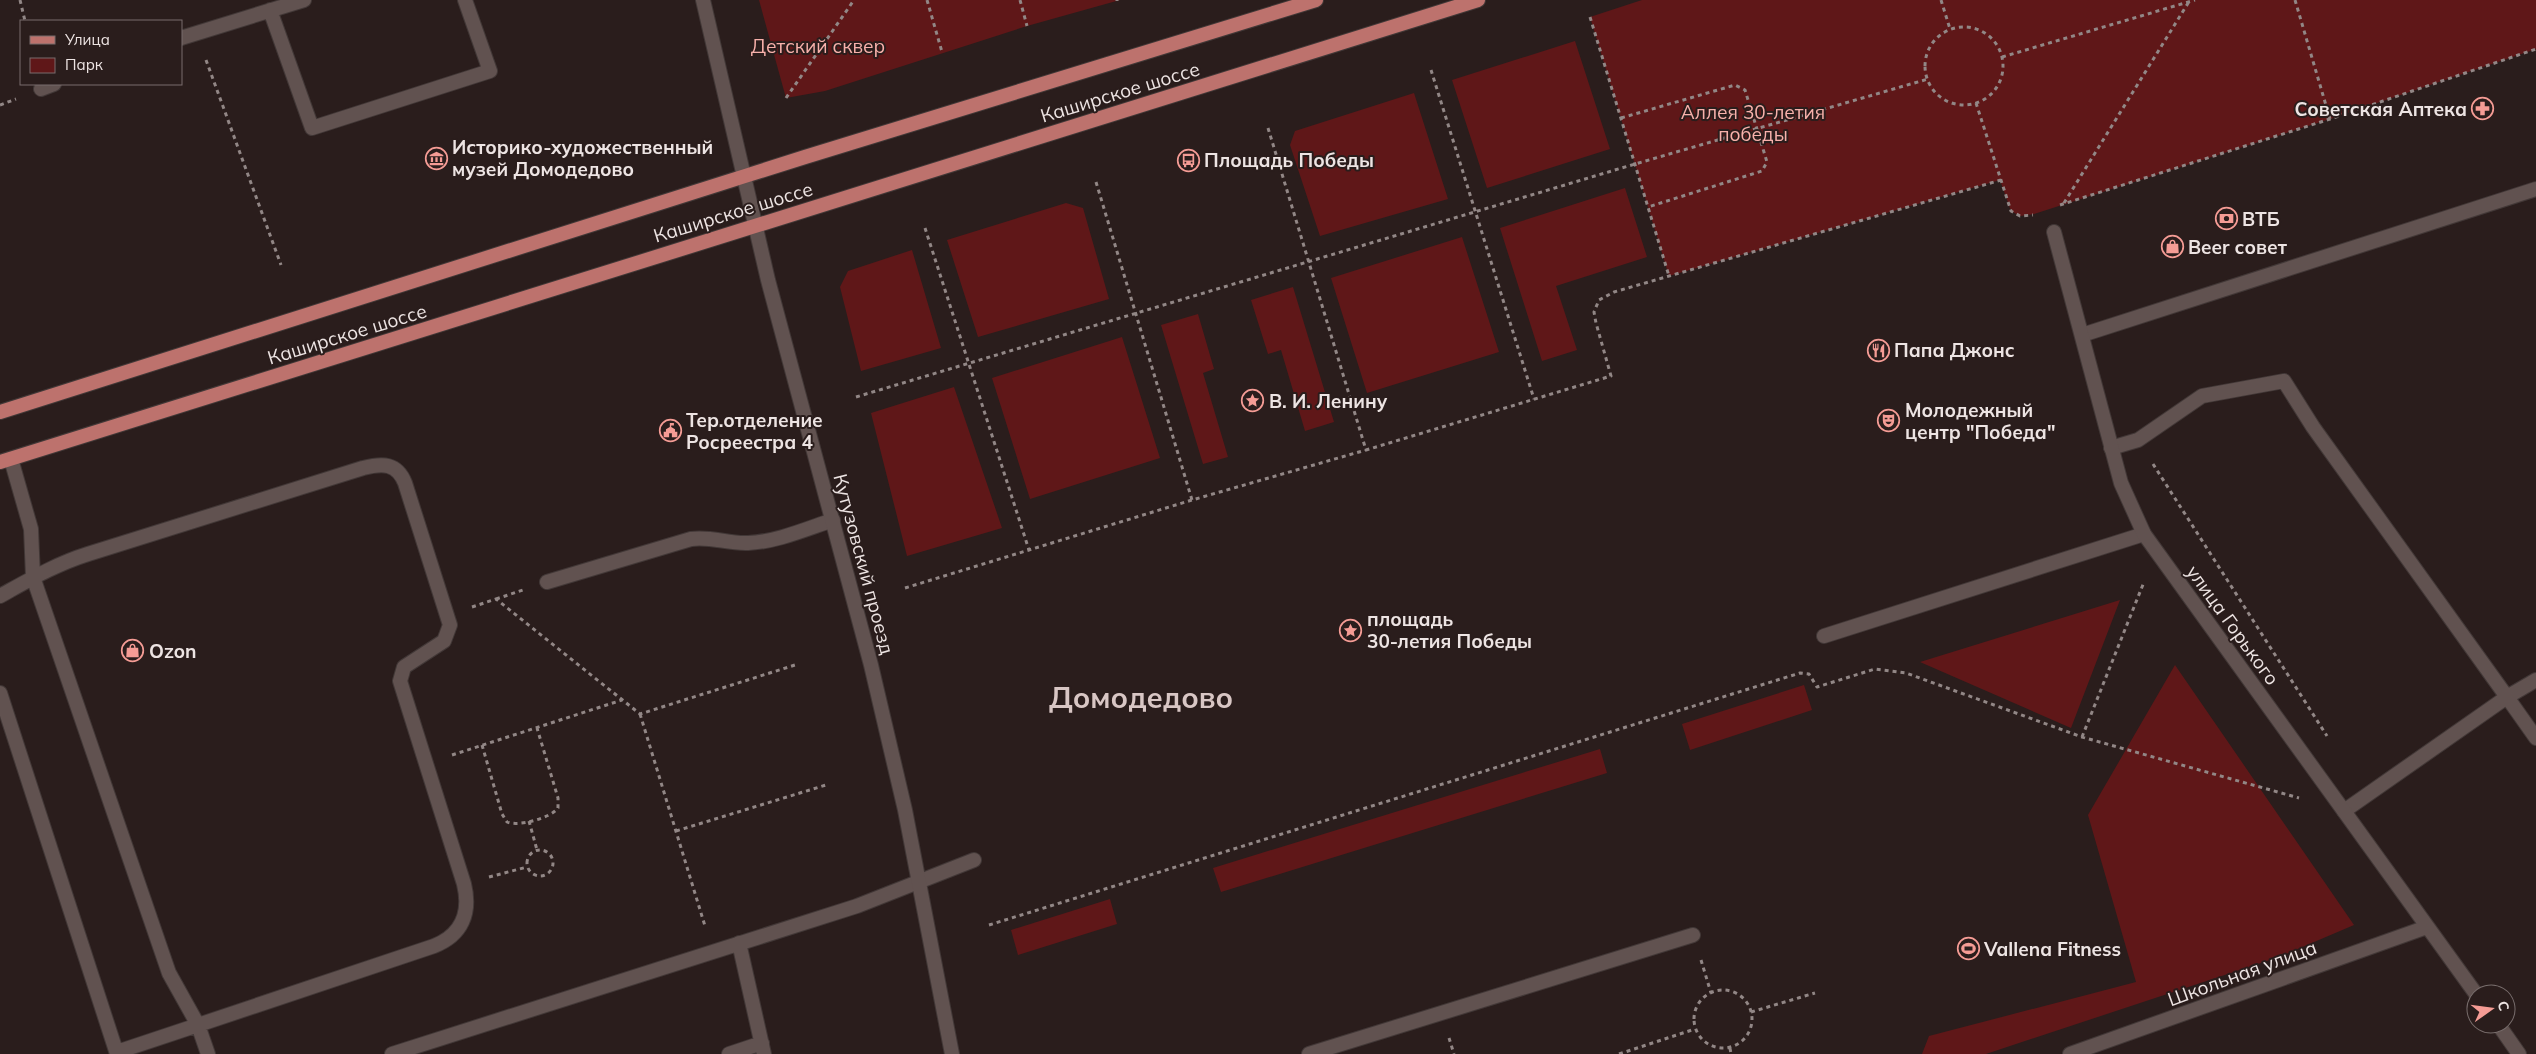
<svg xmlns="http://www.w3.org/2000/svg" width="2536" height="1054" font-family="Mulish,sans-serif">
	<rect width="100%" height="100%" fill="#2a1d1c"/>
	<path fill="#5f1718" d="M 759,0 L 1120,0 L 1027,26 L 825,91 L 786,98 Z
		M 1642,0 L 2536,0 L 2536,49 L 2330,119 L 2034,214 L 2020,216 L 2011,211 L 2000,180 L 1669,276 L 1590,17 Z
		M 1575,41 L 1610,149 L 1487,188 L 1452,80 Z
		M 1414,93 L 1448,199 L 1320,236 L 1290,145 L 1295,131 Z
		M 1625,188 L 1647,257 L 1556,286 L 1577,350 L 1542,361 L 1500,228 Z
		M 1066,203 L 1083,208 L 1109,299 L 978,337 L 947,240 Z
		M 1462,237 L 1499,352 L 1367,393 L 1331,278 Z
		M 912,250 L 941,348 L 861,371 L 840,287 L 848,271 Z
		M 1293,287 L 1334,422 L 1305,431 L 1281,350 L 1268,354 L 1251,300 Z
		M 1198,314 L 1214,369 L 1203,373 L 1228,457 L 1203,464 L 1161,325 Z
		M 1122,337 L 1160,458 L 1030,499 L 992,378 Z
		M 954,387 L 1002,528 L 907,556 L 871,413 Z
		M 2120,600 L 2071,728 L 1920,662 Z
		M 2175,665 L 2354,925 L 2279,957 L 1986,1054 L 1922,1054 L 1929,1036 L 2136,982 L 2088,815 Z
		M 1804,685 L 1812,710 L 1690,750 L 1682,724 Z
		M 1600,749 L 1607,773 L 1221,892 L 1213,868 Z
		M 1110,899 L 1117,924 L 1018,955 L 1011,930 Z"/>
	<g fill="none" stroke-linecap="round" stroke-linejoin="round">
		<defs>
			<path id="service" d="M 270,10 L 312,128 L 490,71 L 465,0
				M 181,38 L 304,0
				M 41,89 L 54,84
				M 2082,335 L 2536,189
				M 2111,448 L 2138,440 L 2202,396 L 2284,381 L 2313,427 L 2507,697 L 2344,811
				M 547,582 L 691,539 C 711,536 728,544 748,543 C 776,542 806,529 833,520
				M 0,596 C 29,580 56,564 88,554 L 363,468 C 383,463 397,463 405,483 L 450,625 L 444,641 L 404,667 L 400,681 L 464,884 C 471,913 462,935 434,946 L 198,1025 L 169,973 L 33,577 L 31,529 L 11,459
				M 1824,636 L 2144,534
				M 2536,680 L 2507,697 L 2536,738
				M 0,693 L 117,1054
				M 739,943 L 764,1054
				M 117,1052 L 198,1025 L 208,1054
				M 392,1054 L 857,906 L 974,860
				M 729,1054 L 762,1043
				M 1309,1054 L 1693,935"/>
			<path id="minor" d="M 2054,232 L 2121,483 L 2144,534 L 2476,994
				M 2498,1024 L 2519,1054
				M 2070,1054 L 2427,927"/>
			<path id="tertiary" d="M 703,0 L 768,280 L 871,665 L 905,810 L 952,1054"/>
			<path id="primary" d="M 0,412 L 805,157 L 1316,0
				M 0,462 L 1478,0"/>
		</defs>
		<use href="#service" stroke="#423837" stroke-width="16"/>
		<use href="#minor" stroke="#423837" stroke-width="16"/>
		<use href="#tertiary" stroke="#423837" stroke-width="16"/>
		<use href="#primary" stroke="#423837" stroke-width="16"/>
		<path stroke="#928786" stroke-width="3" stroke-dasharray="4 4" stroke-linecap="butt" d="M 20,0 L 25,21
			M 927,0 L 942,52
			M 1020,0 L 1027,26
			M 1117,0 L 1117,1
			M 1941,0 L 1950,29
			M 2295,0 L 2330,119
			M 1590,17 L 1669,276
			M1925 66a39 39 0 1 1 78 0a39 39 0 1 1-78 0Z
			M 2002,57 L 2195,0
			M 206,60 L 281,265
			M 1431,70 L 1534,399
			M 786,98 L 854,0
			M 1976,103 L 2011,211 L 2020,216 L 2033,215
			M 0,105 L 16,99
			M 1621,118 L 1735,85 L 1745,90 L 1767,162 L 1762,171 L 1648,207
			M 1268,128 L 1366,450 L 1611,376 L 1596,323 L 1594,312 L 1599,300 L 1614,292 L 2001,180
			M 1096,182 L 1192,500 L 1366,450
			M 2064,203 L 2190,0
			M 2060,205 L 2330,119 L 2536,49
			M 925,228 L 1029,550
			M 856,397 L 1635,164 L 1928,79
			M 2153,464 L 2327,736
			M 905,588 L 1192,500
			M 496,599 L 523,590
			M 472,607 L 496,599 L 640,714 L 795,665
			M 640,714 L 705,926
			M 2082,737 L 2144,582
			M 482,745 L 502,814 L 507,822 C 518,827 551,818 558,808 L 558,798 L 537,728
			M 452,755 L 622,700
			M 529,821 L 537,850
			M 676,831 L 826,785
			M527 863a13 13 0 1 1 26 0a13 13 0 1 1-26 0Z
			M 489,877 L 527,867
			M 989,925 L 1800,673 L 1809,674 L 1817,687 L 1875,669 L 1906,673 L 2082,737 L 2299,798
			M 1701,960 L 1711,993
			M1694 1019a29 29 0 1 1 58 0a29 29 0 1 1-58 0Z
			M 1751,1012 L 1815,993
			M 1449,1038 L 1454,1054
			M 1730,1048 L 1731,1054
			M 1619,1054 L 1695,1029"/>
		<use href="#service" stroke="#615250" stroke-width="14"/>
		<use href="#minor" stroke="#615250" stroke-width="14"/>
		<use href="#tertiary" stroke="#615250" stroke-width="14"/>
		<use href="#primary" stroke="#bd726d" stroke-width="14"/>
	</g>
	<defs>
		<symbol id="pharmacy-ring" viewBox="-11 -11 22 22"><circle r="9.5" fill="#2a1d1c" stroke="#f59c95" stroke-width="1.5"/><path d="M-2-6h4v4h4v4h-4v4h-4v-4h-4v-4h4Z" fill="#f59c95"/></symbol>
		<symbol id="museum-ring" viewBox="-11 -11 22 22"><circle r="9.5" fill="#2a1d1c" stroke="#f59c95" stroke-width="1.5"/><path d="M0-6L6-3V-2H-6V-3ZM-5-1h2V3h-2ZM-1-1h2V3h-2ZM3-1h2V3H3ZM-6 4H6V6H-6Z" fill="#f59c95"/></symbol>
		<symbol id="bus-ring" viewBox="-11 -11 22 22"><circle r="9.5" fill="#2a1d1c" stroke="#f59c95" stroke-width="1.5"/><path d="M-5-6H5V4H4V6H2V4H-2V6H-4V4H-5ZM-3.5-4V0h7V-4ZM-3.5 1.2v1.5H-2V1.2ZM2 1.2v1.5H3.5V1.2Z" fill="#f59c95"/></symbol>
		<symbol id="bank-ring" viewBox="-11 -11 22 22"><circle r="9.5" fill="#2a1d1c" stroke="#f59c95" stroke-width="1.5"/><path d="M-6-4H6V4H-6ZM0-2.3a2.3 2.3 0 1 0 0 4.6a2.3 2.3 0 1 0 0-4.6Z" fill="#f59c95"/></symbol>
		<symbol id="shop-ring" viewBox="-11 -11 22 22"><circle r="9.5" fill="#2a1d1c" stroke="#f59c95" stroke-width="1.5"/><path d="M-5-2.5h2.3a2.7 3.5 0 0 1 5.4 0H5L5.5 6h-11ZM-1.5-2.5h3a1.5 2.3 0 0 0-3 0Z" fill="#f59c95"/></symbol>
		<symbol id="restaurant-ring" viewBox="-11 -11 22 22"><circle r="9.5" fill="#2a1d1c" stroke="#f59c95" stroke-width="1.5"/><path d="M-5-6h1v4h1v-4h1v4h1v-4h1v5L-1.5 .5V6h-2V.5L-5-1ZM5-6V6H3V1.5H1.5Q1.5-4 5-6Z" fill="#f59c95"/></symbol>
		<symbol id="sight-ring" viewBox="-11 -11 22 22"><circle r="9.5" fill="#2a1d1c" stroke="#f59c95" stroke-width="1.5"/><path d="M0-6L1.8-2.2L6-1.7L2.9 1.2L3.7 5.4L0 3.3L-3.7 5.4L-2.9 1.2L-6-1.7L-1.8-2.2Z" fill="#f59c95"/></symbol>
		<symbol id="theatre-ring" viewBox="-11 -11 22 22"><circle r="9.5" fill="#2a1d1c" stroke="#f59c95" stroke-width="1.5"/><path d="M-5-5.5Q0-4 5-5.5V0Q5 5 0 6Q-5 5-5 0ZM-3.3-2.5H-1v1.5H-3.3ZM1-2.5H3.3v1.5H1ZM-2.8 1Q0 5.5 2.8 1Z" fill="#f59c95"/></symbol>
		<symbol id="civic-ring" viewBox="-11 -11 22 22"><circle r="9.5" fill="#2a1d1c" stroke="#f59c95" stroke-width="1.5"/><path d="M-.6-6.5H3V-4.5H.6V-3L4-1V1h2V6H-6V1h2V-1L-.6-3ZM-1.2 2.5V6h2.4V2.5Z" fill="#f59c95"/></symbol>
		<symbol id="stadium-ring" viewBox="-11 -11 22 22"><circle r="9.5" fill="#2a1d1c" stroke="#f59c95" stroke-width="1.5"/><path d="M0-5a6.5 5 0 1 0 0 10a6.5 5 0 1 0 0-10ZM-3.5-1.8h7v3.6h-7Z" fill="#f59c95"/></symbol>
	</defs>
	<g fill-rule="evenodd">
		<use href="#pharmacy-ring" x="2470" y="96" width="25" height="25"/>
		<use href="#museum-ring" x="424" y="146" width="25" height="25"/>
		<use href="#bus-ring" x="1176" y="148" width="25" height="25"/>
		<use href="#bank-ring" x="2214" y="206" width="25" height="25"/>
		<use href="#shop-ring" x="2160" y="234" width="25" height="25"/>
		<use href="#restaurant-ring" x="1866" y="338" width="25" height="25"/>
		<use href="#sight-ring" x="1240" y="388" width="25" height="25"/>
		<use href="#theatre-ring" x="1876" y="408" width="25" height="25"/>
		<use href="#civic-ring" x="658" y="418" width="25" height="25"/>
		<use href="#sight-ring" x="1338" y="618" width="25" height="25"/>
		<use href="#shop-ring" x="120" y="638" width="25" height="25"/>
		<use href="#stadium-ring" x="1956" y="936" width="25" height="25"/>
	</g>
	<g text-anchor="middle" dominant-baseline="central" stroke-width="4" stroke-linejoin="round" paint-order="stroke">
		<g font-size="19" fill="#f8b1ab" stroke="#2a1d1c">
			<text x="818" y="46">Детский сквер</text>
			<text x="1753" y="112">Аллея 30-летия<tspan x="1753" dy="22">победы</tspan></text>
		</g>
		<g font-size="19" fill="#ede4e3" stroke="#2a1d1c">
			<text transform="translate(1120 92) rotate(-17)">Каширское шоссе</text>
			<text transform="translate(733 212) rotate(-17)">Каширское шоссе</text>
			<text transform="translate(347 334) rotate(-17)">Каширское шоссе</text>
			<text transform="translate(864 564) rotate(75)">Кутузовский проезд</text>
			<text transform="translate(2233 625) rotate(54)">улица Горького</text>
			<text transform="translate(2242 973) rotate(-20)">Школьная улица</text>
		</g>
		<g font-size="19" font-weight="bold" fill="#ede4e3" stroke="#2a1d1c" text-anchor="start">
			<text x="2467" y="109" text-anchor="end">Советская Аптека</text>
			<text x="452" y="147">Историко-художественный<tspan x="452" dy="22">музей Домодедово</tspan></text>
			<text x="1204" y="160">Площадь Победы</text>
			<text x="2242" y="219">ВТБ</text>
			<text x="2188" y="247">Beer совет</text>
			<text x="1894" y="350">Папа Джонс</text>
			<text x="1269" y="401">В. И. Ленину</text>
			<text x="1905" y="410">Молодежный<tspan x="1905" dy="22">центр "Победа"</tspan></text>
			<text x="686" y="420">Тер.отделение<tspan x="686" dy="22">Росреестра 4</tspan></text>
			<text x="1367" y="619">площадь<tspan x="1367" dy="22">30-летия Победы</tspan></text>
			<text x="149" y="651">Ozon</text>
			<text x="1984" y="949">Vallena Fitness</text>
		</g>
		<g font-size="29" font-weight="bold" fill="#d8c6c4" stroke="#2a1d1c">
			<text x="1141" y="697">Домодедово</text>
		</g>
	</g>
	<rect x="20" y="20" width="162" height="65" fill="#2a1d1c" stroke="#786d6c"/>
	<rect x="30" y="36" width="25" height="8" fill="#bd726d" stroke="#786d6c"/>
	<text x="65" y="45" font-size="15" fill="#ede4e3">Улица</text>
	<rect x="30" y="58" width="25" height="15" fill="#5f1718" stroke="#786d6c"/>
	<text x="65" y="70" font-size="15" fill="#ede4e3">Парк</text>
	<g transform="translate(2491 1009) rotate(76)"><circle r="24" fill="#2a1d1c" stroke="#786d6c"/>
	<path d="M0-4L9 19L0 12L-9 19Z" fill="#f59c95"/>
	<text y="-8" font-size="14" font-weight="bold" text-anchor="middle" fill="#ede4e3">С</text>
	</g>
</svg>
